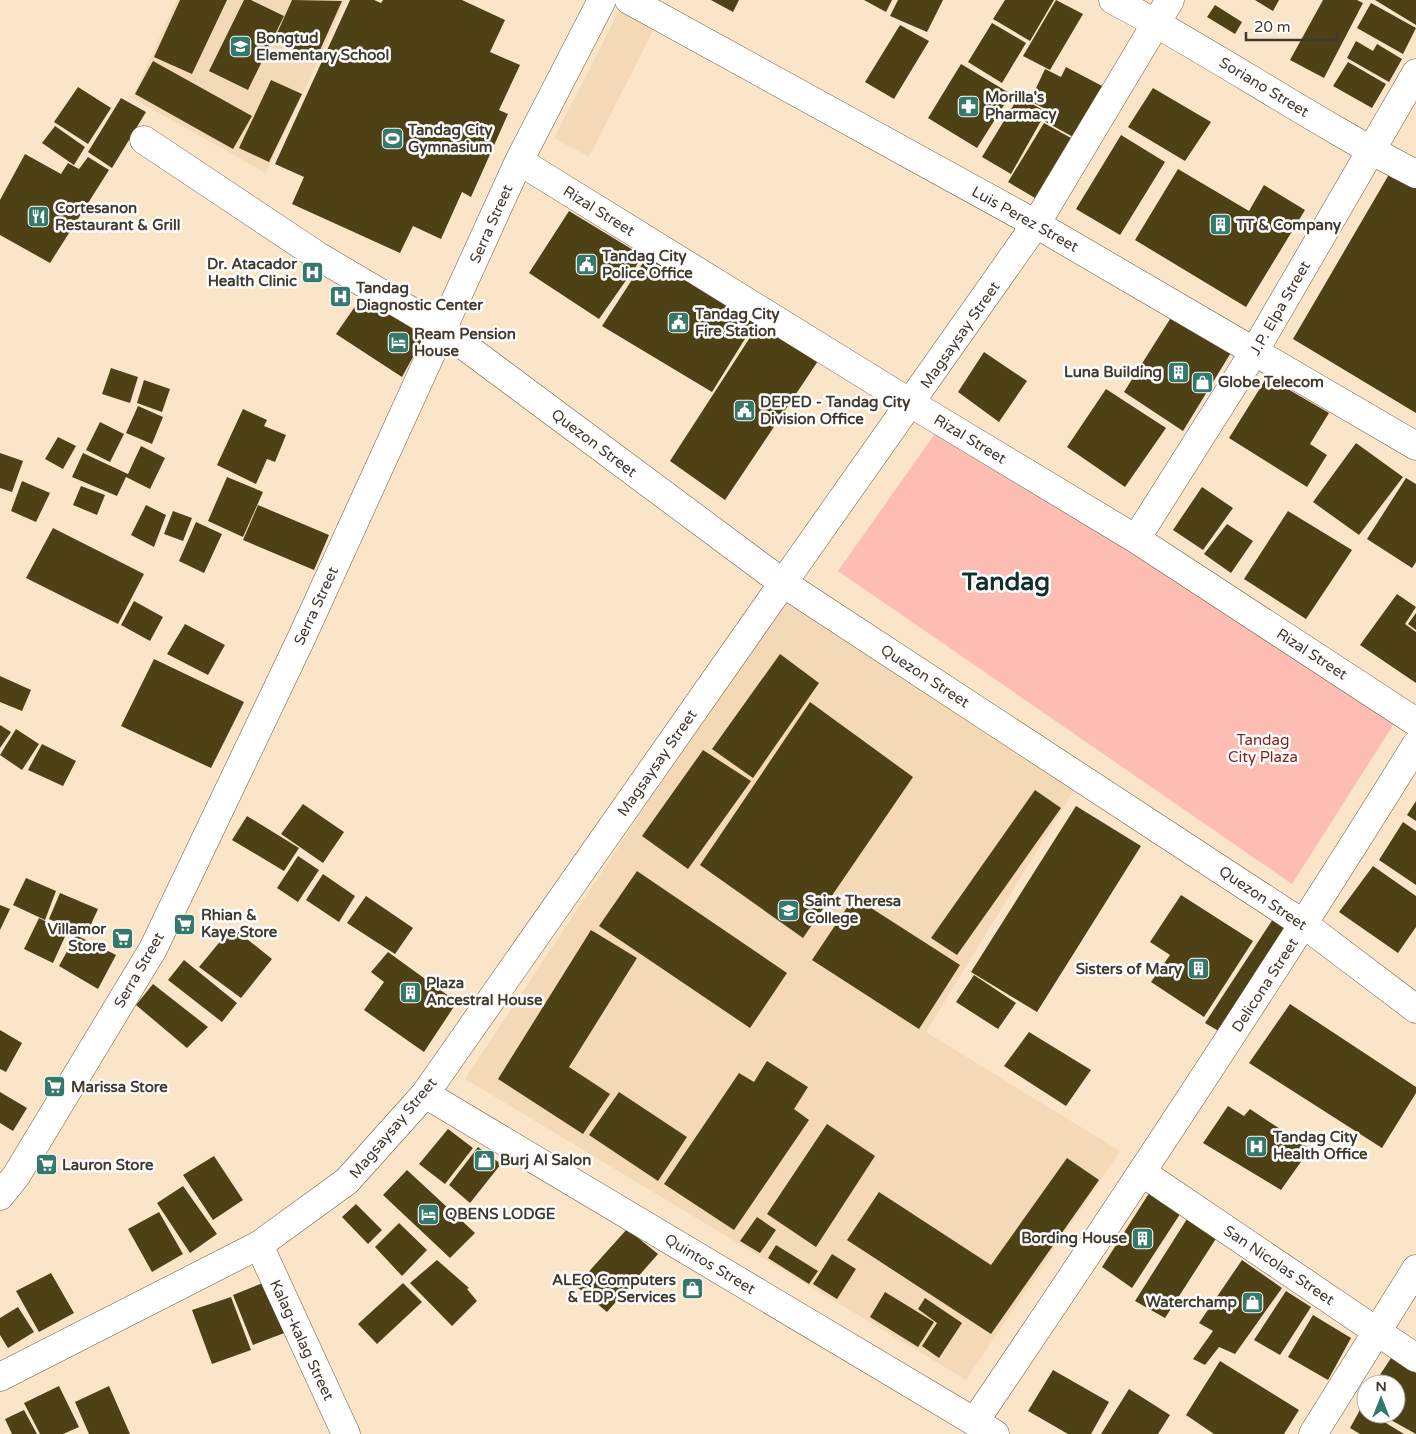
<svg xmlns="http://www.w3.org/2000/svg" width="1416" height="1434" font-family="'Varela Round',sans-serif">
	<rect width="100%" height="100%" fill="#fbe5c9"/>
	<path fill="#f4d9b7" d="M 177,0 L 346,0 L 266,173 L 127,95 L 133,96 Z
		M 624,1 L 659,19 L 589,157 L 554,138 Z
		M 786,593 L 1076,787 L 926,1032 L 1120,1151 L 966,1380 L 465,1079 Z"/>
	<path fill="#febdb2" d="M 941,425 L 1395,722 L 1292,884 L 838,571 Z"/>
	<path fill="#4d4115" d="M 180,0 L 227,0 L 192,74 L 154,57 Z
		M 244,0 L 251,0 L 284,16 L 248,90 L 209,71 Z
		M 292,0 L 342,1 L 316,59 L 274,40 Z
		M 350,0 L 374,0 L 381,3 L 383,0 L 462,0 L 505,20 L 490,52 L 520,65 L 499,110 L 508,114 L 471,197 L 462,192 L 441,239 L 413,226 L 400,253 L 292,204 L 304,177 L 275,164 Z
		M 711,0 L 739,0 L 733,12 Z
		M 864,0 L 892,0 L 886,12 Z
		M 898,0 L 943,0 L 927,32 L 890,16 Z
		M 1005,0 L 1054,0 L 1030,41 L 993,19 Z
		M 1056,0 L 1083,14 L 1050,70 L 1023,56 Z
		M 1255,0 L 1279,0 L 1273,11 Z
		M 1323,0 L 1357,0 L 1363,3 L 1324,78 L 1290,60 Z
		M 1375,0 L 1416,0 L 1416,25 Z
		M 1371,3 L 1416,28 L 1403,54 L 1357,28 Z
		M 1215,5 L 1242,22 L 1235,34 L 1207,17 Z
		M 992,23 L 1026,43 L 1002,83 L 968,62 Z
		M 900,25 L 929,41 L 894,99 L 865,82 Z
		M 1356,41 L 1373,51 L 1377,44 L 1402,59 L 1389,82 L 1347,58 Z
		M 153,61 L 252,116 L 233,149 L 135,94 Z
		M 1348,62 L 1386,84 L 1372,108 L 1333,86 Z
		M 961,64 L 1011,94 L 977,148 L 928,118 Z
		M 1066,67 L 1104,87 L 1075,138 L 1044,121 L 1049,111 L 1030,101 L 1045,69 L 1061,77 Z
		M 271,80 L 302,94 L 269,162 L 239,148 Z
		M 78,87 L 111,108 L 88,144 L 54,122 Z
		M 1153,88 L 1211,122 L 1185,161 L 1128,127 Z
		M 1019,96 L 1046,112 L 1011,174 L 982,157 Z
		M 121,98 L 146,112 L 112,168 L 88,152 Z
		M 1044,123 L 1071,138 L 1035,198 L 1008,182 Z
		M 55,126 L 85,147 L 74,165 L 42,143 Z
		M 1121,135 L 1165,162 L 1120,235 L 1076,209 Z
		M 25,154 L 61,174 L 68,163 L 79,169 L 88,157 L 109,170 L 50,263 L 0,235 L 0,200 Z
		M 1178,169 L 1249,211 L 1264,185 L 1305,210 L 1246,307 L 1135,240 Z
		M 1391,171 L 1416,185 L 1416,413 L 1293,339 Z
		M 569,211 L 643,256 L 599,319 L 529,273 Z
		M 648,255 L 756,321 L 712,392 L 602,326 Z
		M 365,292 L 426,333 L 402,377 L 336,334 Z
		M 1172,316 L 1232,351 L 1183,431 L 1124,392 Z
		M 760,322 L 818,361 L 725,500 L 670,461 Z
		M 984,352 L 1027,381 L 999,422 L 958,392 Z
		M 111,368 L 138,377 L 130,403 L 102,394 Z
		M 1267,377 L 1329,413 L 1310,444 L 1327,455 L 1307,487 L 1229,438 Z
		M 144,380 L 170,389 L 162,412 L 137,403 Z
		M 1106,389 L 1166,428 L 1125,487 L 1067,447 Z
		M 138,406 L 163,417 L 152,444 L 126,433 Z
		M 243,409 L 267,420 L 264,426 L 286,435 L 275,462 L 267,459 L 256,484 L 217,465 Z
		M 100,422 L 124,434 L 110,462 L 86,450 Z
		M 58,437 L 76,446 L 63,469 L 45,459 Z
		M 1356,443 L 1403,477 L 1359,535 L 1313,502 Z
		M 141,446 L 165,458 L 150,489 L 126,477 L 117,496 L 72,477 L 83,453 L 128,474 Z
		M 0,453 L 23,461 L 12,492 L 0,488 Z
		M 227,477 L 263,492 L 243,537 L 208,521 Z
		M 1406,478 L 1416,484 L 1416,562 L 1412,568 L 1367,539 Z
		M 22,481 L 50,493 L 36,522 L 11,511 Z
		M 81,486 L 105,495 L 97,515 L 73,505 Z
		M 1202,487 L 1233,508 L 1203,550 L 1173,530 Z
		M 146,505 L 166,515 L 154,547 L 131,535 Z
		M 258,505 L 329,535 L 314,570 L 243,540 Z
		M 173,511 L 192,518 L 183,541 L 164,534 Z
		M 1288,511 L 1352,550 L 1306,619 L 1244,579 Z
		M 196,522 L 222,534 L 204,573 L 179,561 Z
		M 1227,524 L 1253,541 L 1231,573 L 1204,554 Z
		M 53,528 L 144,574 L 118,624 L 26,578 Z
		M 1397,594 L 1416,607 L 1405,624 L 1416,632 L 1416,683 L 1360,645 Z
		M 134,601 L 163,617 L 150,641 L 121,625 Z
		M 1416,613 L 1416,630 L 1408,624 Z
		M 185,624 L 225,645 L 208,675 L 167,654 Z
		M 780,654 L 819,683 L 753,778 L 712,749 Z
		M 154,659 L 244,702 L 211,768 L 121,726 Z
		M 0,676 L 31,690 L 22,711 L 0,702 Z
		M 810,702 L 913,777 L 803,938 L 700,865 Z
		M 0,725 L 11,732 L 0,748 Z
		M 16,729 L 39,744 L 22,770 L 0,755 Z
		M 42,744 L 76,761 L 63,786 L 28,770 Z
		M 703,750 L 751,781 L 688,869 L 642,836 Z
		M 1035,790 L 1061,808 L 957,955 L 931,938 Z
		M 1416,801 L 1416,821 L 1407,815 Z
		M 303,804 L 344,832 L 323,863 L 281,834 Z
		M 1076,806 L 1141,846 L 1037,1012 L 971,972 Z
		M 247,816 L 299,848 L 284,871 L 232,840 Z
		M 1403,822 L 1416,831 L 1416,885 L 1379,860 Z
		M 298,856 L 319,870 L 298,902 L 277,888 Z
		M 1373,866 L 1416,896 L 1416,927 L 1398,953 L 1339,912 Z
		M 637,871 L 787,973 L 750,1028 L 599,926 Z
		M 323,874 L 355,896 L 339,922 L 306,900 Z
		M 26,878 L 56,891 L 45,920 L 13,905 Z
		M 60,893 L 98,909 L 86,935 L 49,919 Z
		M 1181,895 L 1253,941 L 1204,1017 L 1151,982 L 1170,955 L 1150,942 Z
		M 366,896 L 413,928 L 395,954 L 347,923 Z
		M 854,897 L 960,965 L 919,1029 L 812,960 Z
		M 0,905 L 10,909 L 0,930 Z
		M 39,918 L 67,932 L 53,963 L 24,949 Z
		M 1273,919 L 1289,932 L 1222,1033 L 1205,1023 Z
		M 232,927 L 272,959 L 241,998 L 199,967 Z
		M 591,930 L 637,958 L 569,1067 L 610,1094 L 583,1134 L 498,1079 Z
		M 76,935 L 116,955 L 98,989 L 59,966 Z
		M 388,952 L 457,1002 L 424,1052 L 364,1010 L 384,982 L 371,972 Z
		M 184,960 L 237,1003 L 222,1022 L 168,980 Z
		M 974,975 L 1016,1003 L 998,1029 L 956,1002 Z
		M 153,984 L 208,1027 L 187,1048 L 136,1005 Z
		M 1290,1004 L 1416,1087 L 1416,1093 L 1382,1148 L 1249,1063 Z
		M 0,1030 L 22,1043 L 6,1072 L 0,1069 Z
		M 1029,1032 L 1091,1070 L 1066,1106 L 1004,1066 Z
		M 767,1061 L 808,1087 L 794,1109 L 809,1120 L 734,1230 L 664,1184 L 739,1073 L 754,1082 Z
		M 0,1092 L 27,1108 L 13,1131 L 0,1123 Z
		M 619,1092 L 687,1137 L 658,1181 L 589,1135 Z
		M 1228,1106 L 1244,1116 L 1250,1109 L 1310,1149 L 1281,1190 L 1203,1143 Z
		M 827,1124 L 875,1156 L 816,1247 L 767,1214 Z
		M 448,1129 L 473,1148 L 445,1184 L 419,1164 Z
		M 478,1147 L 501,1164 L 470,1203 L 449,1185 Z
		M 214,1156 L 243,1200 L 213,1220 L 183,1175 Z
		M 1067,1158 L 1099,1180 L 991,1334 L 847,1240 L 879,1192 L 991,1265 Z
		M 407,1170 L 475,1233 L 450,1258 L 383,1195 Z
		M 183,1186 L 217,1234 L 190,1253 L 157,1203 Z
		M 1153,1187 L 1184,1208 L 1132,1288 L 1102,1267 Z
		M 356,1204 L 382,1230 L 368,1244 L 342,1217 Z
		M 159,1212 L 183,1254 L 152,1272 L 128,1229 Z
		M 757,1217 L 776,1230 L 760,1253 L 740,1241 Z
		M 1187,1219 L 1217,1237 L 1165,1318 L 1135,1301 Z
		M 399,1223 L 427,1250 L 402,1276 L 375,1247 Z
		M 627,1229 L 658,1254 L 607,1312 L 576,1286 Z
		M 776,1245 L 818,1271 L 809,1284 L 768,1258 Z
		M 832,1254 L 856,1269 L 837,1299 L 813,1284 Z
		M 437,1260 L 469,1288 L 467,1289 L 477,1301 L 452,1326 L 410,1283 Z
		M 1242,1260 L 1282,1288 L 1235,1354 L 1219,1347 L 1205,1365 L 1193,1359 L 1213,1331 L 1199,1323 Z
		M 51,1273 L 74,1313 L 39,1332 L 16,1291 Z
		M 265,1282 L 287,1332 L 253,1345 L 233,1295 Z
		M 403,1283 L 422,1302 L 377,1344 L 358,1324 Z
		M 1286,1291 L 1311,1307 L 1280,1355 L 1254,1340 Z
		M 885,1292 L 934,1322 L 918,1347 L 870,1317 Z
		M 231,1297 L 251,1350 L 212,1364 L 192,1310 Z
		M 925,1298 L 962,1323 L 939,1358 L 922,1346 L 937,1323 L 918,1309 Z
		M 18,1307 L 34,1332 L 8,1348 L 0,1335 L 0,1318 Z
		M 1313,1315 L 1351,1338 L 1328,1380 L 1288,1357 Z
		M 1391,1358 L 1416,1373 L 1416,1434 L 1380,1414 L 1396,1414 L 1396,1384 L 1374,1384 Z
		M 1220,1361 L 1299,1410 L 1284,1434 L 1214,1434 L 1186,1415 Z
		M 1053,1370 L 1109,1402 L 1091,1434 L 1068,1434 L 1028,1411 Z
		M 59,1386 L 79,1427 L 63,1434 L 40,1434 L 24,1403 Z
		M 109,1386 L 130,1434 L 89,1434 L 75,1402 Z
		M 1129,1389 L 1170,1415 L 1158,1434 L 1101,1434 Z
		M 1361,1408 L 1366,1411 L 1366,1414 L 1371,1414 L 1404,1434 L 1360,1434 L 1350,1428 Z
		M 24,1410 L 37,1434 L 12,1434 L 5,1419 Z"/>
	<g fill="none" stroke-linecap="round" stroke-linejoin="round">
		<defs>
			<path id="minor" d="M 629,0 L 1036,224 L 1416,446
				M 1113,0 C 1216,54 1312,121 1416,174
				M 144,140 L 318,256 L 443,330 L 783,583 L 1036,224 L 1170,0
				M 519,161 L 912,404 L 1136,539 L 1416,722
				M 1136,539 L 1254,352 L 1416,73
				M 425,1094 L 995,1434
				M 1143,1173 L 1416,1358
				M 0,1196 L 16,1176 L 153,949 L 301,639 L 519,161 L 602,0
				M 259,1245 L 346,1434
				M 975,1421 C 1126,1198 1274,974 1416,745"/>
			<path id="major" d="M 0,1377 L 259,1245 L 347,1181 L 425,1094 L 783,583 L 1305,925 L 1416,1009
				M 1313,1434 L 1416,1269"/>
		</defs>
		<use href="#minor" stroke="#6e5b43" stroke-width="29"/>
		<use href="#major" stroke="#6e5b43" stroke-width="29"/>
		<use href="#minor" stroke="#fff" stroke-width="28"/>
		<use href="#major" stroke="#fff" stroke-width="28"/>
	</g>
	<defs>
		<symbol id="school-square" viewBox="-11 -11 22 22"><rect x="-9" y="-9" width="18" height="18" rx="4" fill="#35796c" stroke="#fff"/><path d="M0-5L7-2L0 1L-7-2ZM-4 1L0 2.5L4 1V4Q0 6-4 4Z" fill="#fff"/></symbol>
		<symbol id="pharmacy-square" viewBox="-11 -11 22 22"><rect x="-9" y="-9" width="18" height="18" rx="4" fill="#35796c" stroke="#fff"/><path d="M-2-6h4v4h4v4h-4v4h-4v-4h-4v-4h4Z" fill="#fff"/></symbol>
		<symbol id="stadium-square" viewBox="-11 -11 22 22"><rect x="-9" y="-9" width="18" height="18" rx="4" fill="#35796c" stroke="#fff"/><path d="M0-5a6.5 5 0 1 0 0 10a6.5 5 0 1 0 0-10ZM-3.5-1.8h7v3.6h-7Z" fill="#fff"/></symbol>
		<symbol id="restaurant-square" viewBox="-11 -11 22 22"><rect x="-9" y="-9" width="18" height="18" rx="4" fill="#35796c" stroke="#fff"/><path d="M-5-6h1v4h1v-4h1v4h1v-4h1v5L-1.5 .5V6h-2V.5L-5-1ZM5-6V6H3V1.5H1.5Q1.5-4 5-6Z" fill="#fff"/></symbol>
		<symbol id="building-square" viewBox="-11 -11 22 22"><rect x="-9" y="-9" width="18" height="18" rx="4" fill="#35796c" stroke="#fff"/><path d="M-4-6H4V6H1V3H-1V6H-4ZM-2.5-4.3h1.7v1.8h-1.7ZM.8-4.3h1.7v1.8H.8ZM-2.5-1h1.7V.8h-1.7ZM.8-1h1.7V.8H.8Z" fill="#fff"/></symbol>
		<symbol id="civic-square" viewBox="-11 -11 22 22"><rect x="-9" y="-9" width="18" height="18" rx="4" fill="#35796c" stroke="#fff"/><path d="M-.6-6.5H3V-4.5H.6V-3L4-1V1h2V6H-6V1h2V-1L-.6-3ZM-1.2 2.5V6h2.4V2.5Z" fill="#fff"/></symbol>
		<symbol id="hospital-square" viewBox="-11 -11 22 22"><rect x="-9" y="-9" width="18" height="18" rx="4" fill="#35796c" stroke="#fff"/><path d="M-5-5h3v3.5h4V-5h3V5h-3V1.5h-4V5h-3Z" fill="#fff"/></symbol>
		<symbol id="hotel-square" viewBox="-11 -11 22 22"><rect x="-9" y="-9" width="18" height="18" rx="4" fill="#35796c" stroke="#fff"/><path d="M-6-4.5h1.5V1H6V5H4.5V3h-9V5H-6ZM-4 0a1.8 1.8 0 1 1 3.6 0ZM.5 0V-2.5h3Q6-2.5 6 0Z" fill="#fff"/></symbol>
		<symbol id="shop-square" viewBox="-11 -11 22 22"><rect x="-9" y="-9" width="18" height="18" rx="4" fill="#35796c" stroke="#fff"/><path d="M-5-2.5h2.3a2.7 3.5 0 0 1 5.4 0H5L5.5 6h-11ZM-1.5-2.5h3a1.5 2.3 0 0 0-3 0Z" fill="#fff"/></symbol>
		<symbol id="university-square" viewBox="-11 -11 22 22"><rect x="-9" y="-9" width="18" height="18" rx="4" fill="#35796c" stroke="#fff"/><path d="M0-5L7-2L0 1L-7-2ZM-4 1L0 2.5L4 1V4Q0 6-4 4Z" fill="#fff"/></symbol>
		<symbol id="supermarket-square" viewBox="-11 -11 22 22"><rect x="-9" y="-9" width="18" height="18" rx="4" fill="#35796c" stroke="#fff"/><path d="M-6-5.5h2.5l.6 2H6L4.5 2H-2.5L-4.4-4H-6ZM-1.5 3.2a1.3 1.3 0 1 0 .1 0ZM3 3.2a1.3 1.3 0 1 0 .1 0Z" fill="#fff"/></symbol>
	</defs>
	<g fill-rule="evenodd">
		<use href="#school-square" x="228" y="34" width="25" height="25"/>
		<use href="#pharmacy-square" x="956" y="94" width="25" height="25"/>
		<use href="#stadium-square" x="380" y="126" width="25" height="25"/>
		<use href="#restaurant-square" x="26" y="204" width="25" height="25"/>
		<use href="#building-square" x="1208" y="212" width="25" height="25"/>
		<use href="#civic-square" x="574" y="252" width="25" height="25"/>
		<use href="#hospital-square" x="300" y="260" width="25" height="25"/>
		<use href="#hospital-square" x="328" y="284" width="25" height="25"/>
		<use href="#civic-square" x="666" y="310" width="25" height="25"/>
		<use href="#hotel-square" x="386" y="330" width="25" height="25"/>
		<use href="#building-square" x="1166" y="360" width="25" height="25"/>
		<use href="#shop-square" x="1190" y="370" width="25" height="25"/>
		<use href="#civic-square" x="732" y="398" width="25" height="25"/>
		<use href="#university-square" x="776" y="898" width="25" height="25"/>
		<use href="#supermarket-square" x="172" y="912" width="25" height="25"/>
		<use href="#supermarket-square" x="110" y="926" width="25" height="25"/>
		<use href="#building-square" x="1186" y="956" width="25" height="25"/>
		<use href="#building-square" x="398" y="980" width="25" height="25"/>
		<use href="#supermarket-square" x="42" y="1074" width="25" height="25"/>
		<use href="#hospital-square" x="1244" y="1134" width="25" height="25"/>
		<use href="#shop-square" x="472" y="1148" width="25" height="25"/>
		<use href="#supermarket-square" x="34" y="1152" width="25" height="25"/>
		<use href="#hotel-square" x="416" y="1202" width="25" height="25"/>
		<use href="#building-square" x="1130" y="1226" width="25" height="25"/>
		<use href="#shop-square" x="680" y="1276" width="25" height="25"/>
		<use href="#shop-square" x="1240" y="1290" width="25" height="25"/>
	</g>
	<g text-anchor="middle" dominant-baseline="central" stroke-width="5" stroke-linejoin="round" paint-order="stroke">
		<g font-size="15" font-weight="bold" fill="#42392e" stroke="#fff" text-anchor="start">
			<text x="256" y="38">Bongtud<tspan x="256" dy="17">Elementary School</tspan></text>
			<text x="985" y="97">Morilla's<tspan x="985" dy="17">Pharmacy</tspan></text>
			<text x="408" y="130">Tandag City<tspan x="408" dy="17">Gymnasium</tspan></text>
			<text x="55" y="208">Cortesanon<tspan x="55" dy="17">Restaurant &amp; Grill</tspan></text>
			<text x="1236" y="225">TT &amp; Company</text>
			<text x="602" y="256">Tandag City<tspan x="602" dy="17">Police Office</tspan></text>
			<text x="297" y="264" text-anchor="end">Dr. Atacador<tspan x="297" dy="17">Health Clinic</tspan></text>
			<text x="356" y="288">Tandag<tspan x="356" dy="17">Diagnostic Center</tspan></text>
			<text x="695" y="314">Tandag City<tspan x="695" dy="17">Fire Station</tspan></text>
			<text x="414" y="334">Ream Pension<tspan x="414" dy="17">House</tspan></text>
			<text x="1162" y="372" text-anchor="end">Luna Building</text>
			<text x="1218" y="382">Globe Telecom</text>
			<text x="760" y="402">DEPED - Tandag City<tspan x="760" dy="17">Division Office</tspan></text>
			<text x="805" y="901">Saint Theresa<tspan x="805" dy="17">College</tspan></text>
			<text x="201" y="915">Rhian &amp;<tspan x="201" dy="17">Kaye Store</tspan></text>
			<text x="106" y="929" text-anchor="end">Villamor<tspan x="106" dy="17">Store</tspan></text>
			<text x="1182" y="969" text-anchor="end">Sisters of Mary</text>
			<text x="426" y="983">Plaza<tspan x="426" dy="17">Ancestral House</tspan></text>
			<text x="71" y="1087">Marissa Store</text>
			<text x="1273" y="1137">Tandag City<tspan x="1273" dy="17">Health Office</tspan></text>
			<text x="500" y="1160">Burj Al Salon</text>
			<text x="62" y="1165">Lauron Store</text>
			<text x="445" y="1214">QBENS LODGE</text>
			<text x="1127" y="1238" text-anchor="end">Bording House</text>
			<text x="676" y="1280" text-anchor="end">ALEQ Computers<tspan x="676" dy="17">&amp; EDP Services</tspan></text>
			<text x="1237" y="1302" text-anchor="end">Waterchamp</text>
		</g>
		<g font-size="15" fill="#42392e" stroke="#fff">
			<text transform="translate(1264 87) rotate(31)">Soriano Street</text>
			<text transform="translate(599 211) rotate(32)">Rizal Street</text>
			<text transform="translate(1025 219) rotate(29)">Luis Perez Street</text>
			<text transform="translate(491 224) rotate(-66)">Serra Street</text>
			<text transform="translate(1280 308) rotate(-60)">J.P. Elpa Street</text>
			<text transform="translate(960 335) rotate(-55)">Magsaysay Street</text>
			<text transform="translate(970 439) rotate(31)">Rizal Street</text>
			<text transform="translate(594 443) rotate(37)">Quezon Street</text>
			<text transform="translate(316 606) rotate(-65)">Serra Street</text>
			<text transform="translate(1312 654) rotate(33)">Rizal Street</text>
			<text transform="translate(925 676) rotate(33)">Quezon Street</text>
			<text transform="translate(657 763) rotate(-55)">Magsaysay Street</text>
			<text transform="translate(1263 898) rotate(34)">Quezon Street</text>
			<text transform="translate(139 970) rotate(-60)">Serra Street</text>
			<text transform="translate(1265 985) rotate(-57)">Delicona Street</text>
			<text transform="translate(393 1128) rotate(-50)">Magsaysay Street</text>
			<text transform="translate(710 1264) rotate(31)">Quintos Street</text>
			<text transform="translate(1279 1265) rotate(34)">San Nicolas Street</text>
			<text transform="translate(302 1340) rotate(65)">Kalag-kalag Street</text>
		</g>
		<g font-size="15" fill="#821f17" stroke="#fff">
			<text x="1263" y="740">Tandag<tspan x="1263" dy="17">City Plaza</tspan></text>
		</g>
		<g font-size="25" font-weight="bold" fill="#10312b" stroke="#fff">
			<text x="1006" y="582">Tandag</text>
		</g>
	</g>
	<g transform="translate(1381 1399)"><circle r="24" fill="#ffffff" stroke="#b3b0ab"/>
	<path d="M0-4L9 19L0 12L-9 19Z" fill="#35796c"/>
	<text y="-8" font-size="14" font-weight="bold" text-anchor="middle" fill="#42392e">N</text>
	</g>
	<path d="M1246 32v8h91v-8" fill="none" stroke="#42392e" stroke-width="2.5"/>
	<text x="1254" y="32" font-size="15" fill="#42392e" stroke="#ffffff" stroke-width="4" paint-order="stroke">20 m</text>
</svg>
